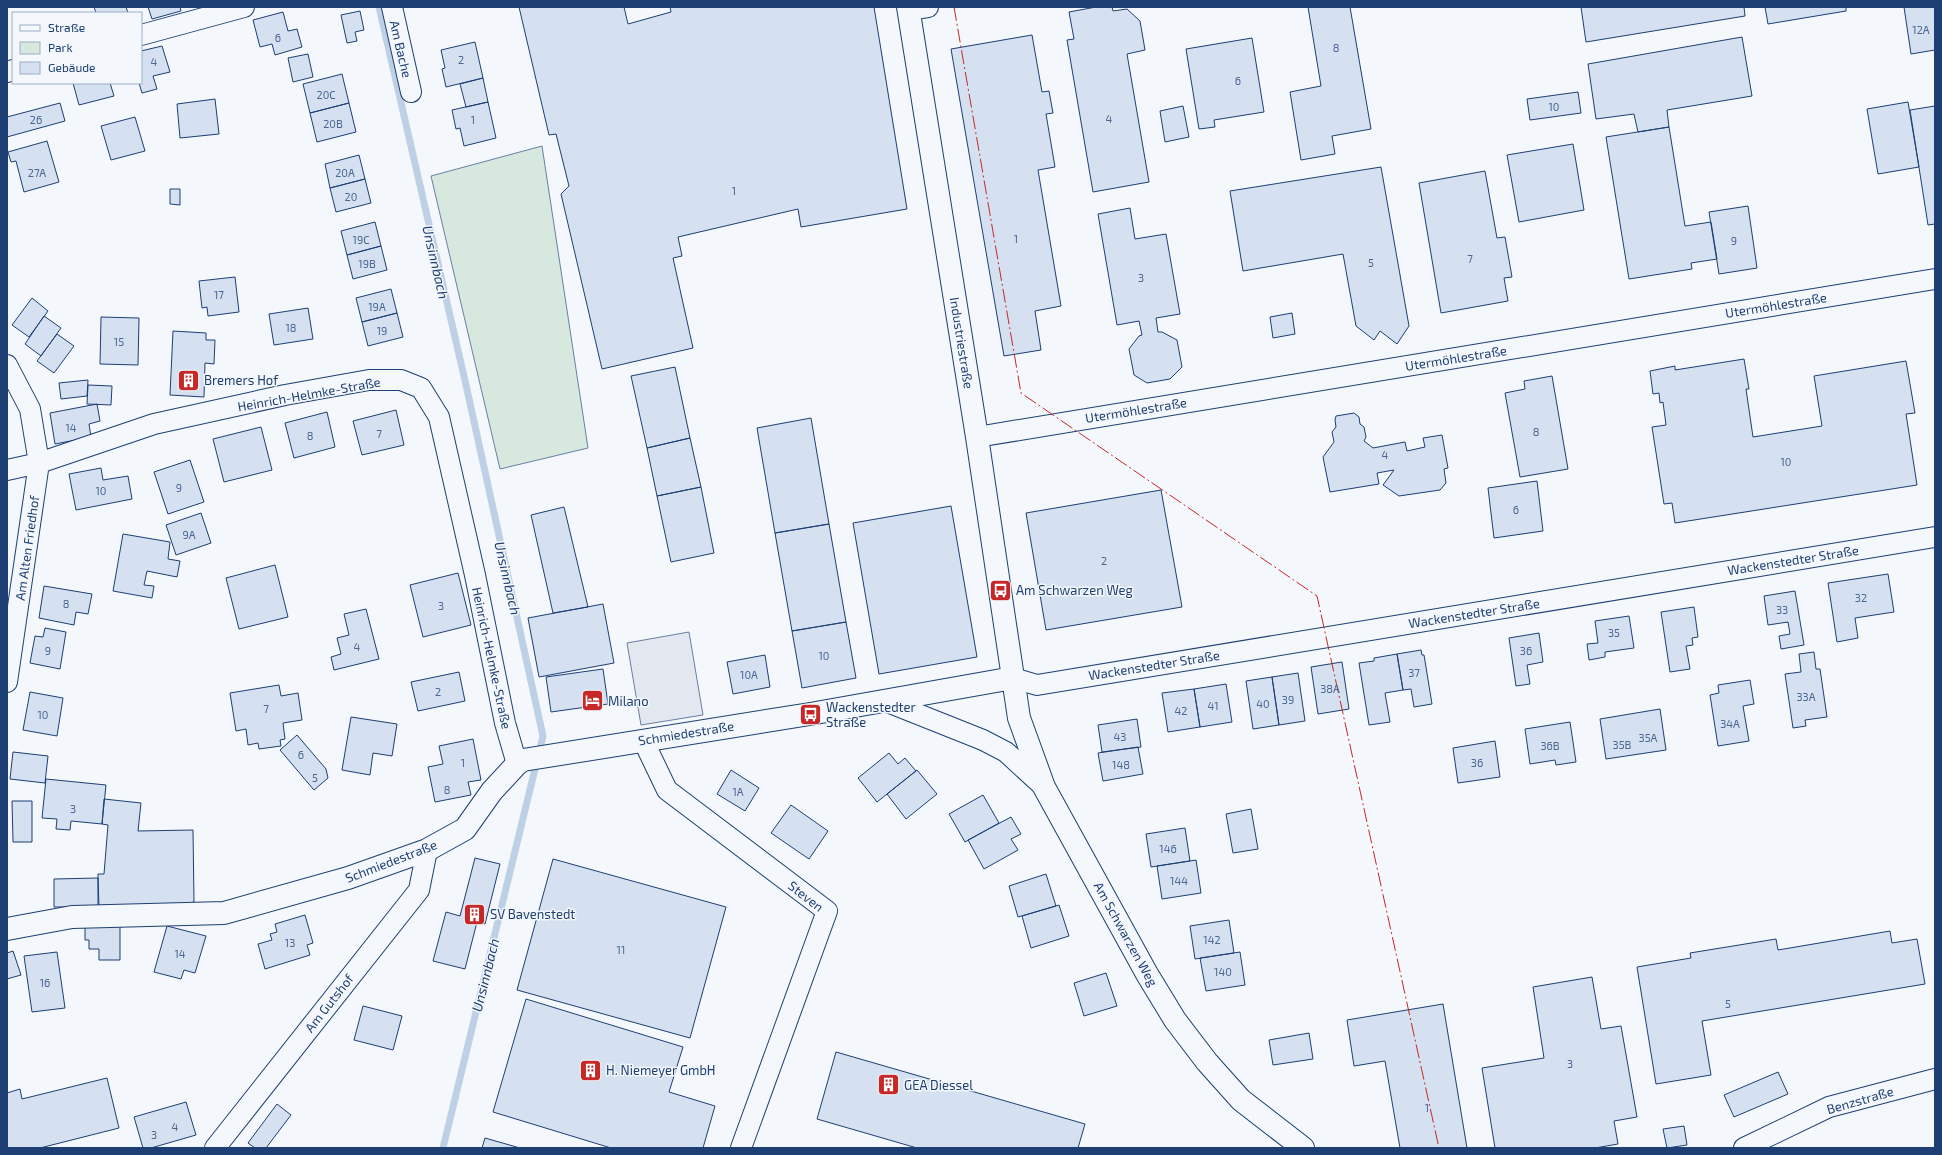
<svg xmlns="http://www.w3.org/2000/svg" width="1942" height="1155" font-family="'Exo 2',sans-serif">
	<rect width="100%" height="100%" fill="#f4f7fb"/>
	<path fill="#d7e8df" stroke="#687fa3" d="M 542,146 L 588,448 L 500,469 L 431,176 Z"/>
	<path fill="#e3e8f0" stroke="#687fa3" d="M 689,632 L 703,715 L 641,725 L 627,643 Z"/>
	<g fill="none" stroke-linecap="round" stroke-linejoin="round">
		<path stroke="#bed0e5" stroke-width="7" d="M 379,7 L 466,385 L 543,736 L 443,1148"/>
	</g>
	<path fill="#d5e0f0" stroke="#1d3f73" d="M 94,7 L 126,7 L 128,13 L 96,13 Z
		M 148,7 L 180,7 L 181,11 L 152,19 Z
		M 519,7 L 624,7 L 628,24 L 671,12 L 670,7 L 874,7 L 907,209 L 801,227 L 798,209 L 678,237 L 682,256 L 673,258 L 693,348 L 602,369 L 561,194 L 569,186 L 556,134 L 549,135 Z
		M 1096,7 L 1112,7 L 1113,11 L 1127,9 L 1140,21 L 1145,50 L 1127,54 L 1149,182 L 1093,192 L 1067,40 L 1074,39 L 1069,12 Z
		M 1308,7 L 1350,7 L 1371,129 L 1332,136 L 1335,154 L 1301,160 L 1290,92 L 1321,86 Z
		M 1581,7 L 1744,7 L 1745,16 L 1586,42 Z
		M 1765,7 L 1846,7 L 1846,11 L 1768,24 Z
		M 1904,7 L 1935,7 L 1935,50 L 1911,54 Z
		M 360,11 L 364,30 L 355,32 L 357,41 L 347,43 L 341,15 Z
		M 283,12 L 288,31 L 297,29 L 302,47 L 275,55 L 272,44 L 260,47 L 253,20 Z
		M 1032,35 L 1042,92 L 1049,91 L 1053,113 L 1046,114 L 1055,167 L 1038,170 L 1061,306 L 1035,311 L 1041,350 L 1004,356 L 951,49 Z
		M 1742,37 L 1752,96 L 1667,110 L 1669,127 L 1638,132 L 1634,114 L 1596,119 L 1588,64 Z
		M 1252,38 L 1264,112 L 1214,120 L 1215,127 L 1199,129 L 1186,49 Z
		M 475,42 L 483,78 L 446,87 L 442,69 L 445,68 L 441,50 Z
		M 162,46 L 170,72 L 153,76 L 157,89 L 142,93 L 139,83 L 141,83 L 141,51 Z
		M 308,54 L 313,77 L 293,82 L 288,58 Z
		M 342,74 L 349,103 L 310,113 L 303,84 Z
		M 483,78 L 488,102 L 466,107 L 460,84 Z
		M 73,83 L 110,83 L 114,96 L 79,105 Z
		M 1578,92 L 1581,113 L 1530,120 L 1527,99 Z
		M 215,99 L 219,134 L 180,138 L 177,104 Z
		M 488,102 L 496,138 L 464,146 L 460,128 L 456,129 L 452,110 Z
		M 1908,102 L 1919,167 L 1878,174 L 1867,109 Z
		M 60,103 L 65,121 L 7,137 L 7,117 Z
		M 349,103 L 356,132 L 317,142 L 310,113 Z
		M 1183,106 L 1189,137 L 1165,142 L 1160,111 Z
		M 1935,106 L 1935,224 L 1928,225 L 1910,110 Z
		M 135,117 L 145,151 L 111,160 L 101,126 Z
		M 1669,127 L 1685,226 L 1711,222 L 1717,259 L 1691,263 L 1692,269 L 1629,279 L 1606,137 Z
		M 47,141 L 59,182 L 24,192 L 16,161 L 11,162 L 8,152 Z
		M 1573,144 L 1584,210 L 1519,222 L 1507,155 Z
		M 359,155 L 365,179 L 330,188 L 325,164 Z
		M 1381,167 L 1409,326 L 1397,344 L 1380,331 L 1374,340 L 1356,326 L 1343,254 L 1243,271 L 1230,191 Z
		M 1485,171 L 1497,238 L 1505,237 L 1512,277 L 1504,278 L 1508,301 L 1441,313 L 1419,183 Z
		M 365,179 L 371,203 L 336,212 L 330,188 Z
		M 170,189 L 180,189 L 180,205 L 170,204 Z
		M 1748,206 L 1757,268 L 1719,274 L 1709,212 Z
		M 1130,208 L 1135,239 L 1166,234 L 1180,314 L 1156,318 L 1158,332 L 1162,332 L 1177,340 L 1182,367 L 1170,379 L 1147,383 L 1134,375 L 1129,349 L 1139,336 L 1142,335 L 1139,321 L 1117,325 L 1098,214 Z
		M 375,222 L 381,246 L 347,255 L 341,231 Z
		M 381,246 L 387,270 L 353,279 L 347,255 Z
		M 235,277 L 239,312 L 208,316 L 207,307 L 202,308 L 199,281 Z
		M 391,289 L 397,313 L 362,322 L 356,298 Z
		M 32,298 L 48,311 L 29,337 L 12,325 Z
		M 308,308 L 313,339 L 274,345 L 269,314 Z
		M 397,313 L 403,337 L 368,346 L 362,322 Z
		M 1292,313 L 1295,334 L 1273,338 L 1270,317 Z
		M 44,316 L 61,328 L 41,356 L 25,344 Z
		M 101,317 L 139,318 L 138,365 L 100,364 Z
		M 173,331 L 206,333 L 206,340 L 215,340 L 214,364 L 205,363 L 204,397 L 170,395 Z
		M 57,334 L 74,346 L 54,373 L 37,361 Z
		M 1744,359 L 1749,389 L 1746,389 L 1753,437 L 1822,426 L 1814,376 L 1906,361 L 1915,413 L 1906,414 L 1917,485 L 1675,523 L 1672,503 L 1664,504 L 1652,427 L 1666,425 L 1663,402 L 1660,403 L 1659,393 L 1653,394 L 1650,371 L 1675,366 L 1675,370 Z
		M 675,367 L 690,438 L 647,448 L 631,376 Z
		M 1552,376 L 1568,469 L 1520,477 L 1505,393 L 1525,389 L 1524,381 Z
		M 88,380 L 87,396 L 61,399 L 59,383 Z
		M 88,385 L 112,386 L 111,405 L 87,404 Z
		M 97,404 L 100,421 L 89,424 L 91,437 L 55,444 L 50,413 Z
		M 396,410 L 404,445 L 362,455 L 353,421 Z
		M 327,412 L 335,447 L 294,458 L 285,423 Z
		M 1354,413 L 1359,417 L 1360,424 L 1364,427 L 1366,437 L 1364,441 L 1373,448 L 1405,442 L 1407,451 L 1425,447 L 1423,438 L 1442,435 L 1448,468 L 1444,469 L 1446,483 L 1440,490 L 1399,496 L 1383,485 L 1394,470 L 1377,473 L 1379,484 L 1330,492 L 1323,457 L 1334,442 L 1332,432 L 1336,427 L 1335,420 L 1336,416 Z
		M 811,418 L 829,524 L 775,533 L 757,428 Z
		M 261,427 L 272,470 L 224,482 L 213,439 Z
		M 690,438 L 701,487 L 657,496 L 647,448 Z
		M 190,460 L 204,502 L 168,514 L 154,472 Z
		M 101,468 L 103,480 L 128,476 L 132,499 L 76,510 L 69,474 Z
		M 1537,481 L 1543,531 L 1494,538 L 1488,488 Z
		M 701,487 L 714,553 L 671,562 L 657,496 Z
		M 1161,490 L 1182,607 L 1046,630 L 1026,513 Z
		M 951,506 L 977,657 L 879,674 L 853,523 Z
		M 564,507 L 588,607 L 553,613 L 531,515 Z
		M 201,513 L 211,543 L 176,555 L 166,525 Z
		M 829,524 L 846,622 L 792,631 L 775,533 Z
		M 123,534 L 170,542 L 168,559 L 180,561 L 177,577 L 147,571 L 144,585 L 154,586 L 152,598 L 113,591 Z
		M 275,565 L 288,617 L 239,629 L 226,578 Z
		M 458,573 L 471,625 L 423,637 L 410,585 Z
		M 1888,574 L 1894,612 L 1855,618 L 1858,638 L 1837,642 L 1828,583 Z
		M 44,586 L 92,594 L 88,614 L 76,612 L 74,625 L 39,618 Z
		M 1795,591 L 1804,645 L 1781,649 L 1779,636 L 1790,634 L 1788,622 L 1768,625 L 1764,596 Z
		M 603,604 L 614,663 L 539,677 L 528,618 Z
		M 1694,607 L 1698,637 L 1692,638 L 1693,645 L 1686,646 L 1690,669 L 1670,672 L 1661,612 Z
		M 366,609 L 379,659 L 334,670 L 331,657 L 341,654 L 337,638 L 349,635 L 344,614 Z
		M 1629,616 L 1634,648 L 1605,652 L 1605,657 L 1589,660 L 1587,644 L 1598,643 L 1595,621 Z
		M 846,622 L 856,678 L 802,688 L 792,631 Z
		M 45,628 L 66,632 L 60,669 L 30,663 L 35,636 L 43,637 Z
		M 1539,633 L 1543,662 L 1527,665 L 1530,684 L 1516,686 L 1509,638 Z
		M 1421,650 L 1422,655 L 1424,655 L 1432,704 L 1414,707 L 1411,689 L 1403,690 L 1397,654 Z
		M 1814,652 L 1816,669 L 1820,669 L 1827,717 L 1805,720 L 1806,726 L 1793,728 L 1785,674 L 1801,672 L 1799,654 Z
		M 1397,654 L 1403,690 L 1385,693 L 1390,722 L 1369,725 L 1359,663 L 1374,661 L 1374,658 Z
		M 765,655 L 770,687 L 733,694 L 727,662 Z
		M 1342,662 L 1349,709 L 1318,714 L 1311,667 Z
		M 603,669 L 608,704 L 551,712 L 546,677 Z
		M 459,672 L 465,701 L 418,711 L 411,682 Z
		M 1298,673 L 1305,721 L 1279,725 L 1272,677 Z
		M 1272,677 L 1279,725 L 1253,729 L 1246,681 Z
		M 1750,680 L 1754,704 L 1743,706 L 1749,741 L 1718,746 L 1710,695 L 1719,693 L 1718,685 Z
		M 1226,684 L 1232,722 L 1200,727 L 1194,689 Z
		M 279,685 L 281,696 L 298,693 L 302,720 L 283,723 L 285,739 L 280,740 L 281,746 L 259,749 L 258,743 L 248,745 L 246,729 L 236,731 L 230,693 Z
		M 1194,689 L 1200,727 L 1168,732 L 1162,693 Z
		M 30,692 L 63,698 L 57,736 L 23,730 Z
		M 1660,709 L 1666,750 L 1606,759 L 1600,719 Z
		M 351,717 L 397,724 L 392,756 L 373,753 L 370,775 L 342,770 Z
		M 1137,719 L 1141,747 L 1102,752 L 1098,725 Z
		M 1570,722 L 1576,762 L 1556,765 L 1555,760 L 1530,764 L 1525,729 Z
		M 297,735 L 326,769 L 328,778 L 314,790 L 280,750 Z
		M 473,739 L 481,780 L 468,782 L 471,795 L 435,802 L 428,767 L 443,764 L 439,746 Z
		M 1495,741 L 1500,777 L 1458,783 L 1453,748 Z
		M 1138,747 L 1143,774 L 1103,781 L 1098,753 Z
		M 13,752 L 48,756 L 45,783 L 10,779 Z
		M 889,753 L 898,764 L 905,758 L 916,771 L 877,802 L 858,778 Z
		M 731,770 L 759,788 L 745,811 L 717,794 Z
		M 917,770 L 937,794 L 906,819 L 887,794 Z
		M 46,779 L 106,785 L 102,824 L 71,821 L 70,830 L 56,829 L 57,819 L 42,818 Z
		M 983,795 L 999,823 L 965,842 L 949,814 Z
		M 104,799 L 141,803 L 138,831 L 193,830 L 194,902 L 168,908 L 98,909 L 98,874 L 104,874 L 108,825 L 102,824 Z
		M 12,801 L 32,801 L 32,842 L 13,842 Z
		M 791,805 L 828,831 L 809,859 L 771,833 Z
		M 1251,809 L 1258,849 L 1233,853 L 1226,814 Z
		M 1011,817 L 1021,834 L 1011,839 L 1018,850 L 984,869 L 968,840 Z
		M 1185,828 L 1190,861 L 1151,867 L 1146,834 Z
		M 475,858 L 500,864 L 485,924 L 477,922 L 465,969 L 433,961 L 446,912 L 460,916 Z
		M 553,859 L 726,907 L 690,1038 L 517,990 Z
		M 1196,860 L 1201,893 L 1162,899 L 1157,866 Z
		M 1046,874 L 1056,906 L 1018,917 L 1009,886 Z
		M 98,878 L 99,907 L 54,907 L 54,879 Z
		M 1059,905 L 1069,936 L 1031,948 L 1022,916 Z
		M 305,915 L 313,943 L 307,945 L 310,955 L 265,969 L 258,944 L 272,940 L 270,934 L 277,932 L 275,924 Z
		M 1229,920 L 1234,953 L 1195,959 L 1190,926 Z
		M 85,925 L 120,925 L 120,960 L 99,960 L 99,949 L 89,949 L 89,940 L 85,940 Z
		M 167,926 L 206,936 L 195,973 L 184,970 L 181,979 L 154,972 Z
		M 1890,931 L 1892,943 L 1917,939 L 1925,984 L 1702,1021 L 1711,1075 L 1656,1084 L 1637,967 L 1691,958 L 1690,953 L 1776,939 L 1778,950 Z
		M 13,951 L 21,975 L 7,979 L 7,953 Z
		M 57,952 L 65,1008 L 32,1012 L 24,956 Z
		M 1240,952 L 1245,985 L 1206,991 L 1200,958 Z
		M 1106,973 L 1117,1006 L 1084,1016 L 1074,983 Z
		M 1592,977 L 1601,1029 L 1621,1026 L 1637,1117 L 1614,1121 L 1618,1144 L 1595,1148 L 1495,1148 L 1482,1068 L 1544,1058 L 1533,987 Z
		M 526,999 L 683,1047 L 669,1092 L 715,1106 L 703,1148 L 611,1148 L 493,1112 Z
		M 1443,1004 L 1467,1148 L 1400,1148 L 1385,1061 L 1354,1066 L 1347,1020 Z
		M 363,1006 L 402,1016 L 393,1050 L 354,1040 Z
		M 1309,1033 L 1313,1059 L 1273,1065 L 1269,1040 Z
		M 836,1052 L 1085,1124 L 1078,1148 L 917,1148 L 817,1119 Z
		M 1778,1072 L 1788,1094 L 1734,1117 L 1724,1095 Z
		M 107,1078 L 119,1128 L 40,1148 L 7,1148 L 7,1093 L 20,1089 L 22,1099 Z
		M 186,1102 L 196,1135 L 151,1148 L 143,1148 L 134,1117 Z
		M 277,1104 L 291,1115 L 266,1148 L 255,1148 L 248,1143 Z
		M 1684,1126 L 1687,1145 L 1667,1148 L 1663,1129 Z
		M 485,1138 L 520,1148 L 482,1148 Z"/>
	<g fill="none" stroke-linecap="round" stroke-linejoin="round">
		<defs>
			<path id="minor" d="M 392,7 L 411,92
				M 908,10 L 928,7
				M 141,35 L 244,7
				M 7,72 L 13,70
				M 7,365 L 30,409 L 39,463 L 7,682
				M 977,437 L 1935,279
				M 7,470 L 39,463 L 154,424 L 285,395 L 369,380 L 401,380 L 421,388 L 439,417 L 475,575 L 505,723 L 517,764
				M 1013,678 L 1037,685 L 1935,537
				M 885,701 L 983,740 L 1006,752 L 1044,787
				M 643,740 L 667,790 L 827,911 L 741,1148
				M 215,1148 L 419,890 L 427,850
				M 1744,1148 L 1829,1107 L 1935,1079"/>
			<path id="tertiary" d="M 908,7 L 977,437 L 1019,718 L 1044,787 L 1147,974 L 1175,1020 L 1207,1062 L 1241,1100 L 1303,1148
				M 7,929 L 72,917 L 224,913 L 348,878 L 427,850 L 465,829 L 492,791 L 517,764 L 523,760 L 810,714 L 1013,678"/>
		</defs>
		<use href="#minor" stroke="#1d3f73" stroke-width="22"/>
		<use href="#tertiary" stroke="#1d3f73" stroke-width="24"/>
		<use href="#minor" stroke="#f4f7fb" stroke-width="20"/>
		<use href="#tertiary" stroke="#f4f7fb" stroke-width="22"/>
		<path stroke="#c62828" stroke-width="1" stroke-dasharray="14 3 2 3" stroke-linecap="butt" d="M 954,7 L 1021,393 L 1317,596 L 1439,1148"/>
	</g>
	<defs>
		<symbol id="building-square" viewBox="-11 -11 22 22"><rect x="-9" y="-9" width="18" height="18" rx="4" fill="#c62828" stroke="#f4f7fb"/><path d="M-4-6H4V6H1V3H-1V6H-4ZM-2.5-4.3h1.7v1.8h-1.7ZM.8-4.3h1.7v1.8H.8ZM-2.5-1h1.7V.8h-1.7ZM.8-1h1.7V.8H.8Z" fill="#fff"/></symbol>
		<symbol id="bus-square" viewBox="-11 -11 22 22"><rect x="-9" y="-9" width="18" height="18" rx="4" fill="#c62828" stroke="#f4f7fb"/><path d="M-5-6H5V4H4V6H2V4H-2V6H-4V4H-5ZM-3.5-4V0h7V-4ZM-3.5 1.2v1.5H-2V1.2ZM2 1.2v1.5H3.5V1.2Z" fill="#fff"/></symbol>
		<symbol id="hotel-square" viewBox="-11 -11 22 22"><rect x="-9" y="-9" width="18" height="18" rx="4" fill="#c62828" stroke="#f4f7fb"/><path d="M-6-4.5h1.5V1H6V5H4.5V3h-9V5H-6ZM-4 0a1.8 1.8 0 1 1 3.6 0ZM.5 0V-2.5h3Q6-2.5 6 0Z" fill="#fff"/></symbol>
	</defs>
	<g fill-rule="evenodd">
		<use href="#building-square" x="176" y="368" width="25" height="25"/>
		<use href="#bus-square" x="988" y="578" width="25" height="25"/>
		<use href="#hotel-square" x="580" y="688" width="25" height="25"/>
		<use href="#bus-square" x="798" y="702" width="25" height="25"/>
		<use href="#building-square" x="462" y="902" width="25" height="25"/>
		<use href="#building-square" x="578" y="1058" width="25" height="25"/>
		<use href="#building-square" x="876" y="1072" width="25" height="25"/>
	</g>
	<g text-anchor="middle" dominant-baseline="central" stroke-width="3" stroke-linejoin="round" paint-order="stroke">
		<g font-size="11" fill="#4b6792">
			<text x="1921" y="29">12A</text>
			<text x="278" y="37">6</text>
			<text x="1336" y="47">8</text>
			<text x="461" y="59">2</text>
			<text x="154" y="61">4</text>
			<text x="1238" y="80">6</text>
			<text x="326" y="94">20C</text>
			<text x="1554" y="106">10</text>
			<text x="1109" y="118">4</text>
			<text x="36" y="119">26</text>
			<text x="473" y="119">1</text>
			<text x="333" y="123">20B</text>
			<text x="37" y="172">27A</text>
			<text x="345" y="172">20A</text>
			<text x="734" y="190">1</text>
			<text x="351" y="196">20</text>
			<text x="1016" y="238">1</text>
			<text x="361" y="239">19C</text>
			<text x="1734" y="240">9</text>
			<text x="1470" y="258">7</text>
			<text x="1371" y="262">5</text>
			<text x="367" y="263">19B</text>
			<text x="1141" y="277">3</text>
			<text x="219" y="294">17</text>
			<text x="377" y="306">19A</text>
			<text x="291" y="327">18</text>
			<text x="382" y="330">19</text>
			<text x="119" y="341">15</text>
			<text x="71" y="427">14</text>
			<text x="1536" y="431">8</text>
			<text x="379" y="433">7</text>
			<text x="310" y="435">8</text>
			<text x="1385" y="454">4</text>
			<text x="1786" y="461">10</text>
			<text x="179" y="487">9</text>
			<text x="101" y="490">10</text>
			<text x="1516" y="509">6</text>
			<text x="189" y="534">9A</text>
			<text x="1104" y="560">2</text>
			<text x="1861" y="597">32</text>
			<text x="66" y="603">8</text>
			<text x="441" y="605">3</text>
			<text x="1782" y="609">33</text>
			<text x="1614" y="632">35</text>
			<text x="357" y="646">4</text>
			<text x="48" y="650">9</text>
			<text x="1526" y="650">36</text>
			<text x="824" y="655">10</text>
			<text x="1414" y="672">37</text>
			<text x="749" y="674">10A</text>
			<text x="1330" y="688">38A</text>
			<text x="438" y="691">2</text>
			<text x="1806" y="696">33A</text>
			<text x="1288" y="699">39</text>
			<text x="1263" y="703">40</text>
			<text x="1213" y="705">41</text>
			<text x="266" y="708">7</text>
			<text x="1181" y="710">42</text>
			<text x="43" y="714">10</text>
			<text x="1730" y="723">34A</text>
			<text x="1120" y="736">43</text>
			<text x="1648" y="737">35A</text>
			<text x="1622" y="744">35B</text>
			<text x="1550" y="745">36B</text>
			<text x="301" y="754">6</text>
			<text x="463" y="762">1</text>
			<text x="1477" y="762">36</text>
			<text x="1121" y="764">148</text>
			<text x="315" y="777">5</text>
			<text x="447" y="789">8</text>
			<text x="738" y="791">1A</text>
			<text x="73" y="808">3</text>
			<text x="1168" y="848">146</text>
			<text x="1179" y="880">144</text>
			<text x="1212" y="939">142</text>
			<text x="290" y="942">13</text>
			<text x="621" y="949">11</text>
			<text x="180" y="953">14</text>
			<text x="1223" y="971">140</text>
			<text x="45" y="982">16</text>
			<text x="1728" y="1003">5</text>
			<text x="1570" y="1063">3</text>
			<text x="1427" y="1107">1</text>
			<text x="175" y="1126">4</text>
			<text x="154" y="1134">3</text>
		</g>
		<g font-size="13" fill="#1d3f73" stroke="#f4f7fb">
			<text transform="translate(401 49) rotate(77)">Am Bache</text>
			<text transform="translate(1776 305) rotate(-9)">Utermöhlestraße</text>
			<text transform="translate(962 343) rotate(81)">Industriestraße</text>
			<text transform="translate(1456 358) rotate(-9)">Utermöhlestraße</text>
			<text transform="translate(309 394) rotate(-10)">Heinrich-Helmke-Straße</text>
			<text transform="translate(1136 410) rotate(-9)">Utermöhlestraße</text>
			<text transform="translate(27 548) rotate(-82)">Am Alten Friedhof</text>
			<text transform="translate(1793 560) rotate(-9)">Wackenstedter Straße</text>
			<text transform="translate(1474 613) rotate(-9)">Wackenstedter Straße</text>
			<text transform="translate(492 658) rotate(78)">Heinrich-Helmke-Straße</text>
			<text transform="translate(1154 665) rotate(-9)">Wackenstedter Straße</text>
			<text transform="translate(686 733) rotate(-9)">Schmiedestraße</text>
			<text transform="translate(391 861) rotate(-21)">Schmiedestraße</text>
			<text transform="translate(806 896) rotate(38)">Steven</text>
			<text transform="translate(1126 934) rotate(61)">Am Schwarzen Weg</text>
			<text transform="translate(329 1003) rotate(-52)">Am Gutshof</text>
			<text transform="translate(1860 1100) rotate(-16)">Benzstraße</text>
		</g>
		<g font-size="13" fill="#1d3f73" stroke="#f4f7fb" text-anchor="start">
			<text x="204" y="380">Bremers Hof</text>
			<text x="1016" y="590">Am Schwarzen Weg</text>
			<text x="608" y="701">Milano</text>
			<text x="826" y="707">Wackenstedter<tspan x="826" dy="15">Straße</tspan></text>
			<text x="490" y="914">SV Bavenstedt</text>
			<text x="606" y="1070">H. Niemeyer GmbH</text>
			<text x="904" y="1085">GEA Diessel</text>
		</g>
		<g font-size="14" font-style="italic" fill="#1d3f73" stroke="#f4f7fb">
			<text transform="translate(436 262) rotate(77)">Unsinnbach</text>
			<text transform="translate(508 578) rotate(77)">Unsinnbach</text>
			<text transform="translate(485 975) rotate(-76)">Unsinnbach</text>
		</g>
	</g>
	<rect width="1942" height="1155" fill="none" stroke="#1d3f73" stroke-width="16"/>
	<rect x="12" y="12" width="130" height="72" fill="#f4f7fb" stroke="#9eadc5"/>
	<rect x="20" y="25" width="20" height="6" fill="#f4f7fb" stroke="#9eadc5"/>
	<text x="48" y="32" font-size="12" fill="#1d3f73">Straße</text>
	<rect x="20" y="42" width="20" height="12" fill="#d7e8df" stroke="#9eadc5"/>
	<text x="48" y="52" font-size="12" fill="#1d3f73">Park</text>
	<rect x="20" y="62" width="20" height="12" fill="#d5e0f0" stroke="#9eadc5"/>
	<text x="48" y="72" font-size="12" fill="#1d3f73">Gebäude</text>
</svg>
